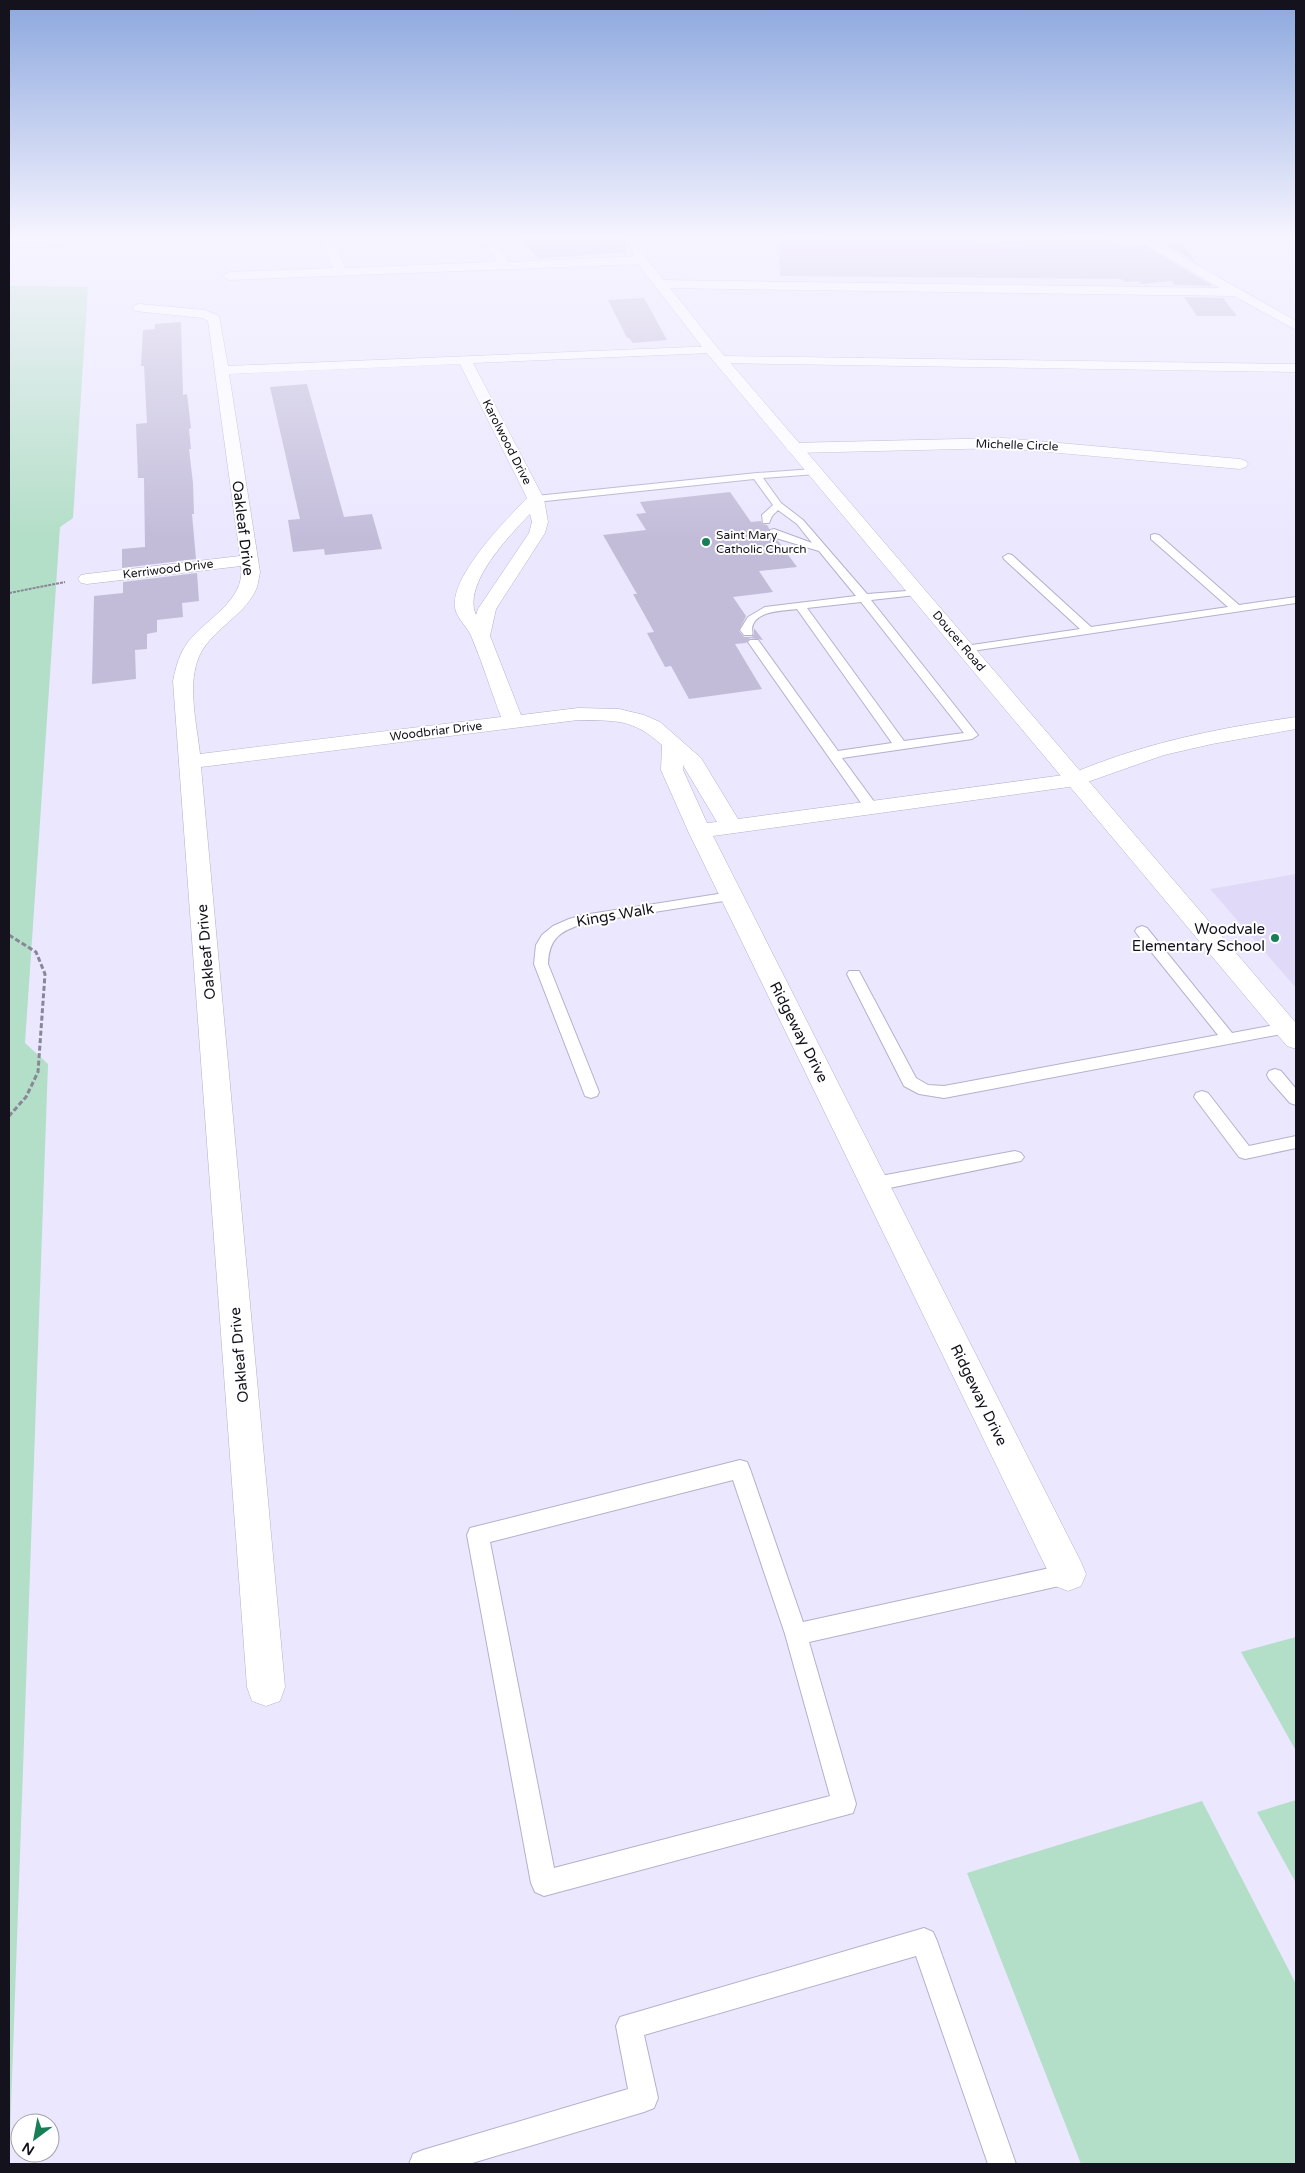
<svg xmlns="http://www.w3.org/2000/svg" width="1305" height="2173" font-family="'Varela Round',sans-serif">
	<rect width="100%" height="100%" fill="#ebe7ff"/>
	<path fill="#e0daf8" d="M 1296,874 L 1296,988 L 1210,889 Z"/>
	<path fill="#b3dec7" d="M 9,286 L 88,287 L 73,518 L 60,527 L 25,1043 L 48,1064 L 9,2164 Z
		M 1296,1637 L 1296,1751 L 1241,1652 Z
		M 1296,1800 L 1296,1883 L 1257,1812 Z
		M 1202,1801 L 1296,1984 L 1296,2164 L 1081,2164 L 967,1873 Z"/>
	<path fill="#c2bcd9" d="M 515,235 L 625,235 L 626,252 L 539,259 Z
		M 1103,235 L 1124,247 L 1144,245 L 1213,286 L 1175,285 L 1172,281 L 1142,284 L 1138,281 L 1126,282 L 1121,279 L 780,276 L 779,238 L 975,240 L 975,242 L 1024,241 Z
		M 1181,242 L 1196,262 L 1163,243 Z
		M 1184,297 L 1223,298 L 1237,316 L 1197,316 Z
		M 644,298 L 667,340 L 633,343 L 629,338 L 627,338 L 608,300 Z
		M 181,322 L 183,395 L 187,394 L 191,428 L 189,429 L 191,449 L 189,449 L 193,483 L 194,514 L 192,514 L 196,559 L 122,568 L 122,549 L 145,547 L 144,478 L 138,478 L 136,424 L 147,423 L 144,366 L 141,366 L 143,330 L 155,329 L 155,324 Z
		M 307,384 L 344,517 L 372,514 L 382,549 L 325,555 L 324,549 L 293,552 L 288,520 L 300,519 L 270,387 Z
		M 730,492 L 751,522 L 761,521 L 762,524 L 767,525 L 769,528 L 769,536 L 778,541 L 797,567 L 759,571 L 773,592 L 733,597 L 746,616 L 739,631 L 744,637 L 752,637 L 754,634 L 754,628 L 763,640 L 750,638 L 746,643 L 735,644 L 762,689 L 689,699 L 671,666 L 665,667 L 647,633 L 654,632 L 633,594 L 637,594 L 603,535 L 646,530 L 636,514 L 646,513 L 640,502 Z
		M 197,573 L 199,601 L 182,603 L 183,617 L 157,620 L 157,632 L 147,634 L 147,649 L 135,650 L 136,679 L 92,684 L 94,596 L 123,593 L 123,582 Z"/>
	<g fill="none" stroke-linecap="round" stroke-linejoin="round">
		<defs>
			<path id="service" d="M 814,469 L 817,470 L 817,474 L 763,478 L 781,503 L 803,520 L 867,594 L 920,590 L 921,592 L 920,594 L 916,595 L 871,600 L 978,735 L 972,739 L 842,758 L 878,807 L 871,811 L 866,810 L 748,642 L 750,640 L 758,640 L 838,751 L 892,743 L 797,609 C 784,611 755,610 752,628 C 752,630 753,633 752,635 L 744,635 L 740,630 L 748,617 L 765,607 L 856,596 L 819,551 L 776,538 L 770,534 L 770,530 L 774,529 L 812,543 L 797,524 L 778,510 L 772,516 L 769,523 L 763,523 L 762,515 L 773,505 L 754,479 L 536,502 L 531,499 L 536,496 L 757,473 ZM 861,602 L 964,733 L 904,741 L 807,608 Z
				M 1155,534 L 1159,535 L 1239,605 L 1296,597 L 1296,603 L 965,652 L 959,649 L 965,646 L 1080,629 L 1004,559 L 1003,557 L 1008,554 L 1012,555 L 1091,627 L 1228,607 L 1151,539 L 1151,535 Z
				M 731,892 L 736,893 L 738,896 L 736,899 L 585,923 C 561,931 549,937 548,964 L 599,1092 L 597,1096 L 591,1098 L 585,1096 L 534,964 L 536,945 L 542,935 L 553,926 L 569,919 L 583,915 Z
				M 1142,926 L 1147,928 L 1232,1033 L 1286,1023 L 1292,1024 L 1294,1028 L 1292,1032 L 944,1098 L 919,1094 L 904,1086 L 847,974 L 849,971 L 859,971 L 916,1078 L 928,1085 L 944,1086 L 1218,1035 L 1137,934 L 1135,931 L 1137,928 Z
				M 1275,1069 L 1281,1071 L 1296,1089 L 1296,1105 L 1290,1103 L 1269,1079 L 1267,1075 L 1269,1071 Z
				M 1202,1091 L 1208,1093 L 1249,1146 L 1296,1136 L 1296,1148 L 1245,1159 L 1239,1157 L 1194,1097 L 1196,1093 Z
				M 1015,1151 L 1021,1153 L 1024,1157 L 1021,1161 L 875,1191 L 869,1189 L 866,1184 L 869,1179 L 875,1177 Z
				M 740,1460 L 747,1462 L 750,1469 L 803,1622 L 1068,1564 L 1076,1567 L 1079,1574 L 1076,1581 L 1068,1584 L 809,1642 L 856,1804 L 853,1813 L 544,1896 L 535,1892 L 531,1883 L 467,1535 L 470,1528 ZM 733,1480 L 785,1634 L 830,1796 L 554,1868 L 490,1542 Z
				M 924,1928 L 933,1932 L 937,1941 L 1016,2164 L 988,2164 L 916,1956 L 644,2035 L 658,2098 L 654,2108 L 644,2112 L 469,2164 L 409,2164 L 413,2154 L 423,2150 L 628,2089 L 616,2026 L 620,2017 Z"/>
			<path id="minor" d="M 66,235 L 84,235 L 82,237 L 58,243 L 9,245 L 9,239 Z
				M 321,235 L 332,235 L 345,268 L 497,262 L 481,235 L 491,235 L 509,262 L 641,256 L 647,260 L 641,264 L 229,280 L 223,276 L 229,272 L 333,268 Z
				M 1130,235 L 1144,235 L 1296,321 L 1296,330 L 1234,296 L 661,288 L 655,284 L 661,280 L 1220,288 Z
				M 139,304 L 205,310 L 219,316 L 228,366 L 716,346 L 718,349 L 711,353 L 473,363 L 544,499 L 548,522 L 545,533 L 496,609 L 490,636 L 521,715 L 578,708 L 619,709 L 644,715 L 660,722 L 701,758 L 738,819 L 1071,774 C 1143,743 1219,728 1296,717 L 1296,729 L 1212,744 L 1164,755 L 1076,786 L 713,836 L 1081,1562 L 1086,1574 L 1081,1586 L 1068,1591 L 1055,1586 L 688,831 L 661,770 L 662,745 C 632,718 616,721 578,720 L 201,767 L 285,1687 L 280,1701 L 266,1706 L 252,1701 L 247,1687 L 173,681 C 176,667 179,654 188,642 C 206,619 246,600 241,566 L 87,584 L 81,583 L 78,579 L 81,575 L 87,574 L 240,556 L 208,321 L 202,318 L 135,311 L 133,308 L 135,305 ZM 460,364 L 527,498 C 506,520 450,576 455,608 C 457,619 468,627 472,638 C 483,664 491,691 501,717 L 200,754 C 197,727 188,688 197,662 C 207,630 245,618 257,587 C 258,583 259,577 260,572 L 229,374 ZM 530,514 L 532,522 L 529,533 L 478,609 L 476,615 C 462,584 510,535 530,514 ZM 683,765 L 684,767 L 717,822 L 707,823 L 683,770 Z
				M 720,356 L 1296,364 L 1296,372 L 715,363 L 713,360 L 715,357 Z
				M 1003,438 L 1240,459 L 1246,461 L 1248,464 L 1246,467 L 1240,469 L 1003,448 L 794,453 L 789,451 L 786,448 L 789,445 L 794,443 Z"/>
			<path id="tertiary" d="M 628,235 L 639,235 L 647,259 L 716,346 L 1296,1023 L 1296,1049 L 1287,1046 L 706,352 L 635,260 Z"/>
		</defs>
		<use href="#service" stroke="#b5b0cc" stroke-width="2"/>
		<use href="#minor" stroke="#b5b0cc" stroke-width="1"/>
		<use href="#tertiary" stroke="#b5b0cc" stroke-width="1"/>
		<path stroke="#898698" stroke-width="2" stroke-dasharray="3 1" stroke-linecap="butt" d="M 9,593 L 65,582"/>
		<path stroke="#898698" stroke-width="3" stroke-dasharray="5 2.5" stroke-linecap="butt" d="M 9,935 L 36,952 L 45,974 L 38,1072 L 26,1097 L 9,1116"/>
		<use href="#service" fill="#fff" fill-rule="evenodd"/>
		<use href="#minor" fill="#fff" fill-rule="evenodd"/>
		<use href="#tertiary" fill="#fff" fill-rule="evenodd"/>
	</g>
	<linearGradient id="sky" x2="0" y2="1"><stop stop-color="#8ca8de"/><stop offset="0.44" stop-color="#f6f4ff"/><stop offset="1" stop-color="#f6f4ff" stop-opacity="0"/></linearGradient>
	<rect width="1305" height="539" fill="url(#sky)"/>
	<g fill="#187e58" stroke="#fff" stroke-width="2">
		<circle cx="706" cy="542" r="5"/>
		<circle cx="1275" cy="938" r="5"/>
	</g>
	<g text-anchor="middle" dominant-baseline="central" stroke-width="4" stroke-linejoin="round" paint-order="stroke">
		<g font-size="12" fill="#14121c" stroke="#fff">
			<text transform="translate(507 442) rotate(63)">Karolwood Drive</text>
			<text transform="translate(1017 445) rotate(2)">Michelle Circle</text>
			<text transform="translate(168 569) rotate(-7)">Kerriwood Drive</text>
			<text transform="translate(959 641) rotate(50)">Doucet Road</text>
			<text transform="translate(436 731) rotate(-7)">Woodbriar Drive</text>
		</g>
		<g font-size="12" fill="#14121c" stroke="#fff" text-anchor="start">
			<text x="716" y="535">Saint Mary<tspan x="716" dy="14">Catholic Church</tspan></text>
		</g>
		<g font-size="15" fill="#14121c" stroke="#fff">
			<text transform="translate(243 528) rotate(83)">Oakleaf Drive</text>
			<text transform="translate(615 915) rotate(-10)">Kings Walk</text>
			<text transform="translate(206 952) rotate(-95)">Oakleaf Drive</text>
			<text transform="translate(799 1032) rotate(63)">Ridgeway Drive</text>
			<text transform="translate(239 1355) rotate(-95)">Oakleaf Drive</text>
			<text transform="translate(979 1395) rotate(64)">Ridgeway Drive</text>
		</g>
		<g font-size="15" fill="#14121c" stroke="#fff" text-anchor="end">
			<text x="1265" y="929">Woodvale<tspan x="1265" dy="17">Elementary School</tspan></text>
		</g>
	</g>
	<rect width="1305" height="2173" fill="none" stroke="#14121c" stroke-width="20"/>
	<g transform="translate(35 2138) rotate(212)"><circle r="24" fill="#ffffff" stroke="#a1a0a4"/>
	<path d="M0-4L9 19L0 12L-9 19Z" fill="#187e58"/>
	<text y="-8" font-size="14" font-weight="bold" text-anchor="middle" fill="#14121c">N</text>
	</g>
</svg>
